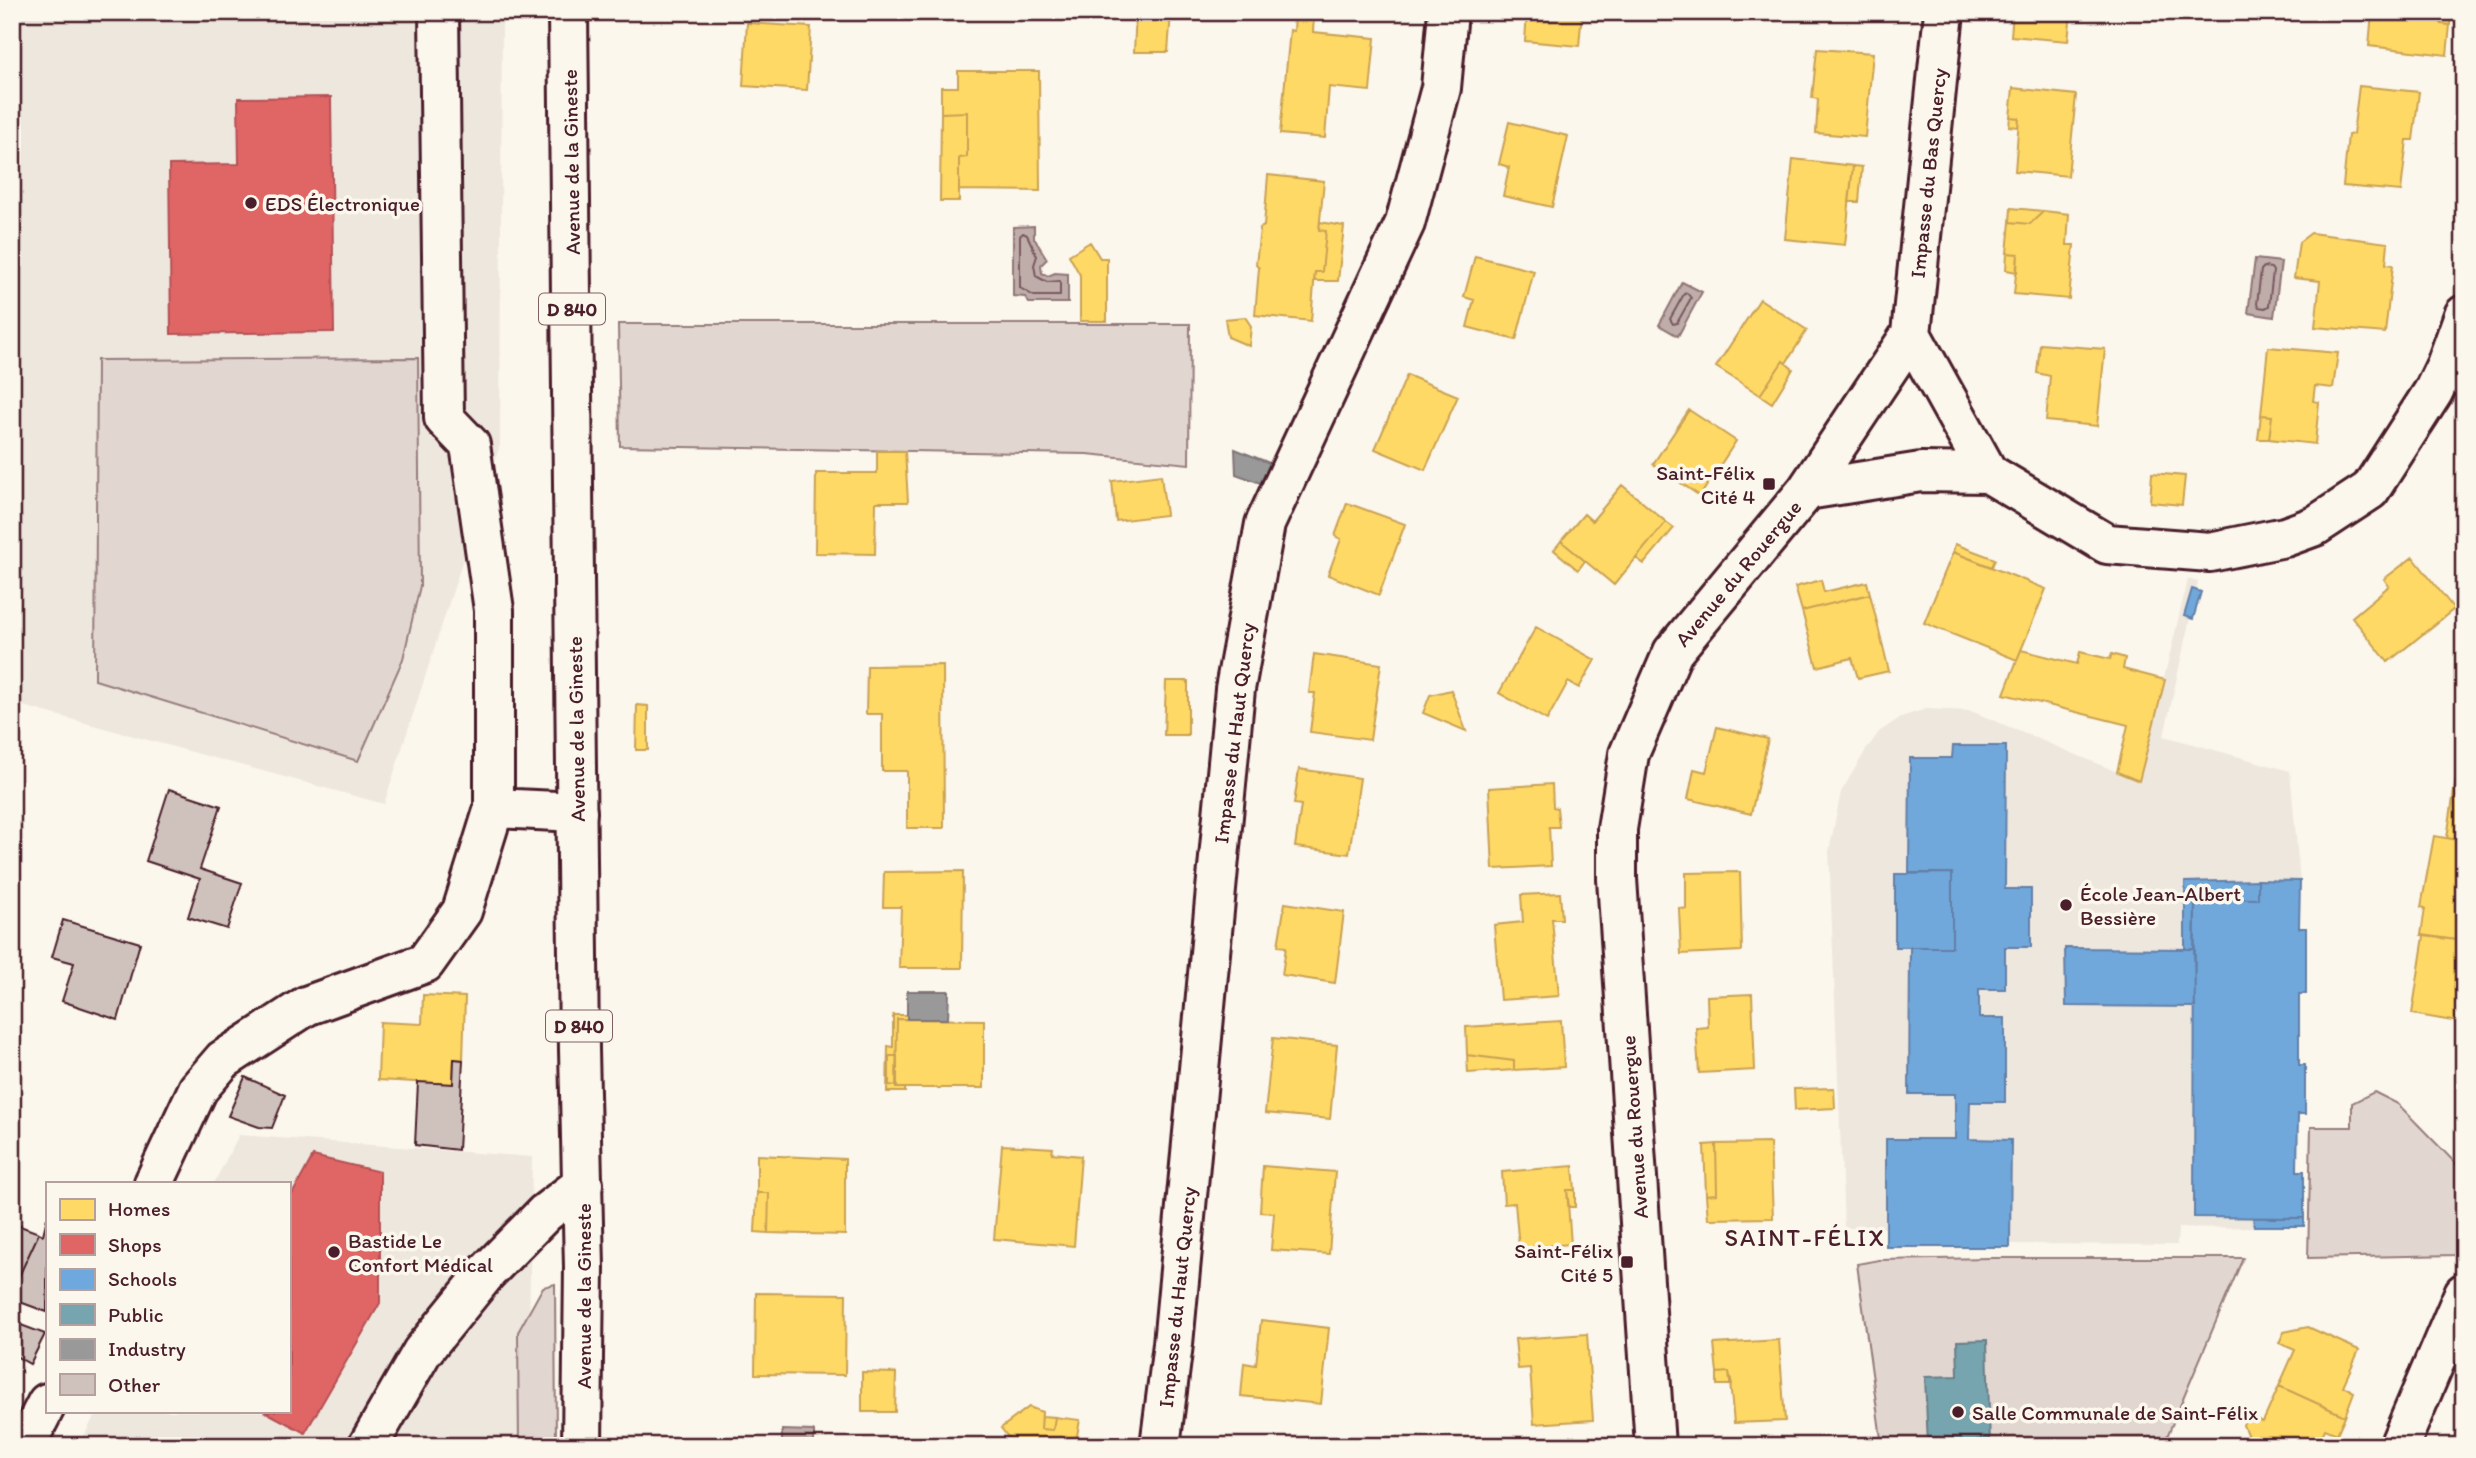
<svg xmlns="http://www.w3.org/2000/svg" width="2476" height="1458" font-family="Itim,sans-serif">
	<rect width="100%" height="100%" fill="#fbf7ec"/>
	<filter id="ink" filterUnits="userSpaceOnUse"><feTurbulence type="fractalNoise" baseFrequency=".0143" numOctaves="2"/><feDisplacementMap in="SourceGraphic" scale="14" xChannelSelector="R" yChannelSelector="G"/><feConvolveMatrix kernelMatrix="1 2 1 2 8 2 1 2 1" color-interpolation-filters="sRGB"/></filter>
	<g filter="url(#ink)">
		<path fill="#eee7de" d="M 12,12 L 502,12 L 500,445 L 384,804 L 12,703 Z
			M 2188,579 L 2198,582 L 2164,736 L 2290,771 L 2300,881 L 2299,1065 L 2305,1065 L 2305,1114 L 2298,1114 L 2297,1170 L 2304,1171 L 2304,1218 L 2263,1218 L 2262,1227 L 2178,1228 L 2177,1245 L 2011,1244 L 2010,1247 L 1886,1247 L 1886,1228 L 1844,1228 L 1829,851 L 1841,792 L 1866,750 L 1879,732 L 1901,717 L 1926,709 L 1971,711 L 2139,781 Z
			M 239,1135 L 532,1157 L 527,1446 L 79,1446 L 97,1411 L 289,1411 L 289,1183 L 214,1183 Z"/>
		<path fill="#e2d7d0" stroke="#967b7e" stroke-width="2" d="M 618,324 L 1190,324 L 1189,464 L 1087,454 L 620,446 Z
			M 418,358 L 420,586 L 403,659 L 358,761 L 95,680 L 97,360 Z
			M 2374,1092 L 2398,1104 L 2464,1172 L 2464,1237 L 2457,1255 L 2308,1258 L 2311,1127 L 2352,1127 L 2352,1103 Z
			M 1992,1258 L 2243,1258 L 2163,1446 L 1882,1446 L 1857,1264 L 1879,1260 Z
			M 555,1284 L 556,1446 L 519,1446 L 518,1332 L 543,1287 Z"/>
		<path fill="#bfadaa" stroke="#907477" stroke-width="2" d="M 1034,226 L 1034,238 L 1047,259 L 1041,265 L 1042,273 L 1048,276 L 1055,273 L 1068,274 L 1068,303 L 1029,303 L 1025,297 L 1013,296 L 1013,227 Z
			M 2255,259 L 2281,262 L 2274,317 L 2248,313 Z
			M 1682,282 L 1702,292 L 1678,336 L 1659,325 Z
			M 782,1430 L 814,1431 L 814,1446 L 782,1446 Z"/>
		<path fill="#ffd966" stroke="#c9a154" stroke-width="2" d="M 1136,12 L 1171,12 L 1168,52 L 1134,52 Z
			M 1527,12 L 1582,12 L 1579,46 L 1525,41 Z
			M 2013,12 L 2071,12 L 2068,41 L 2011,36 Z
			M 2372,12 L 2442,12 L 2441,24 L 2450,25 L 2447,55 L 2369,46 Z
			M 2442,12 L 2451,12 L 2450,25 L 2441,24 Z
			M 1295,14 L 1314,15 L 1313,32 L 1375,38 L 1370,91 L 1329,87 L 1325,138 L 1280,134 L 1290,30 L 1294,31 Z
			M 747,23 L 811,27 L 807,90 L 743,86 Z
			M 1817,49 L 1873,53 L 1865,137 L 1816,133 L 1818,99 L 1812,98 Z
			M 958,71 L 1039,71 L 1040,191 L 959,190 L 959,158 L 967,157 L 967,112 L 941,113 L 941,87 L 958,87 Z
			M 2359,86 L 2419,92 L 2413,140 L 2407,140 L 2401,191 L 2343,186 L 2348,135 L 2353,134 Z
			M 2013,88 L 2076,95 L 2068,176 L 2015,171 L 2019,118 L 2010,117 Z
			M 967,112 L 967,157 L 959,158 L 959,201 L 940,201 L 941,113 Z
			M 2010,117 L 2019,118 L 2018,127 L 2009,126 Z
			M 1509,122 L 1568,136 L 1552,207 L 1503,196 L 1509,167 L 1499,164 Z
			M 1793,159 L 1853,166 L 1845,245 L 1785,239 Z
			M 1853,166 L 1862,167 L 1859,202 L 1849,202 Z
			M 1268,175 L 1324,181 L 1319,230 L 1326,231 L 1322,272 L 1315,272 L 1311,321 L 1255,315 L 1259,268 L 1256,265 L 1260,228 L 1264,226 Z
			M 2011,208 L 2044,211 L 2030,224 L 2010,222 Z
			M 2044,211 L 2069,214 L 2067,245 L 2074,245 L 2069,299 L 2014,294 L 2018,254 L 2007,253 L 2010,222 L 2030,224 Z
			M 1320,222 L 1344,226 L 1338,281 L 1314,281 L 1315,272 L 1322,272 L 1326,231 L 1319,230 Z
			M 2311,233 L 2388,243 L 2386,264 L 2393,265 L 2385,333 L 2315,327 L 2320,281 L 2294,278 L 2299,242 Z
			M 1090,242 L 1100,258 L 1107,258 L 1107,321 L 1080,321 L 1080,275 L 1069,255 Z
			M 2007,253 L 2018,254 L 2017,272 L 2006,270 Z
			M 1475,256 L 1534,271 L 1516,340 L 1467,327 L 1474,300 L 1464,297 Z
			M 1760,299 L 1807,330 L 1786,363 L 1783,361 L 1760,395 L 1716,367 Z
			M 1245,317 L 1251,326 L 1249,346 L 1228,337 L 1225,319 Z
			M 2040,344 L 2105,349 L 2097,426 L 2046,421 L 2050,376 L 2037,373 Z
			M 2268,347 L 2338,353 L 2333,388 L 2315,386 L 2313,401 L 2319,402 L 2315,444 L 2269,439 L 2272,416 L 2261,415 Z
			M 1783,361 L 1793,369 L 1772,403 L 1760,395 Z
			M 1407,375 L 1458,396 L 1425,470 L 1375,449 Z
			M 1689,410 L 1736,441 L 1700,496 L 1653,464 Z
			M 2261,415 L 2272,416 L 2269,439 L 2258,439 Z
			M 877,451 L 905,451 L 908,502 L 876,502 L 875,554 L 815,553 L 816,473 L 877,473 Z
			M 2152,473 L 2185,476 L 2182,505 L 2150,502 Z
			M 1161,475 L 1166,515 L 1116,521 L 1112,481 Z
			M 1622,485 L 1666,522 L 1614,585 L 1561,541 L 1584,514 L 1592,521 Z
			M 1347,503 L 1405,524 L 1379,595 L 1328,575 L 1341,539 L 1335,536 Z
			M 2464,514 L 2464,524 L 2460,528 L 2455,522 Z
			M 1666,522 L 1674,528 L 1644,564 L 1636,558 Z
			M 1561,541 L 1585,561 L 1578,570 L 1554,550 Z
			M 1955,544 L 1995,559 L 1992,567 L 1953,552 Z
			M 1953,552 L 2046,589 L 2017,660 L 1924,623 Z
			M 2413,557 L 2454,609 L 2388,662 L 2352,617 L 2389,586 L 2384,579 Z
			M 1821,580 L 1824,592 L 1867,582 L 1870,594 L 1802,611 L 1795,587 Z
			M 1870,594 L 1889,671 L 1858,678 L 1852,658 L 1817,667 L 1802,611 Z
			M 1536,627 L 1595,660 L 1579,688 L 1568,682 L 1547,720 L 1499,693 Z
			M 2021,650 L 2077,664 L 2080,652 L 2110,659 L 2112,654 L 2125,658 L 2123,669 L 2165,680 L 2139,781 L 2117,772 L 2128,725 L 2004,694 Z
			M 1314,654 L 1381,664 L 1370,740 L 1310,732 L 1315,693 L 1309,693 Z
			M 943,665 L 944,828 L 907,828 L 907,771 L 882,771 L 882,714 L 866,714 L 867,666 Z
			M 1166,681 L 1188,681 L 1188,735 L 1164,735 Z
			M 1451,690 L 1466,731 L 1423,713 L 1430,695 Z
			M 637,705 L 648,706 L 648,750 L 636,750 Z
			M 1717,727 L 1768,739 L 1751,814 L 1688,799 L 1694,769 L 1706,772 Z
			M 2459,758 L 2464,759 L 2464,841 L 2447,838 Z
			M 1299,769 L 1360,778 L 1349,854 L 1295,847 L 1301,805 L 1294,804 Z
			M 1552,784 L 1553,807 L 1557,808 L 1559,827 L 1549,827 L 1551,866 L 1493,869 L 1489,788 Z
			M 2434,836 L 2464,841 L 2464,941 L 2421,935 L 2425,908 L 2421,907 Z
			M 963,871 L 962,968 L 899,968 L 901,907 L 883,907 L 884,872 Z
			M 1740,872 L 1742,951 L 1681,954 L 1679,908 L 1686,909 L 1686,873 Z
			M 1560,893 L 1562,919 L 1552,919 L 1559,996 L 1500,1000 L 1494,925 L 1523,922 L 1521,895 Z
			M 1285,903 L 1344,912 L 1335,983 L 1282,975 L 1286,947 L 1278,946 Z
			M 2424,936 L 2464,941 L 2464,1023 L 2412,1014 Z
			M 1752,994 L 1755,1070 L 1699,1073 L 1696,1028 L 1708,1027 L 1707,996 Z
			M 423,995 L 465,997 L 463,1060 L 454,1059 L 453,1084 L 378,1080 L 380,1022 L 422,1024 Z
			M 893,1015 L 907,1015 L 907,1019 L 897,1019 L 896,1088 L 905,1088 L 905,1092 L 887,1092 L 888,1046 L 893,1047 Z
			M 897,1019 L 984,1020 L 984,1088 L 896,1088 Z
			M 1561,1021 L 1564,1067 L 1514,1070 L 1514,1061 L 1467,1055 L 1466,1027 Z
			M 1273,1038 L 1337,1045 L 1330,1119 L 1265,1113 Z
			M 1467,1055 L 1514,1061 L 1514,1070 L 1468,1073 Z
			M 889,1056 L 897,1056 L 897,1086 L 889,1085 Z
			M 1834,1088 L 1835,1108 L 1795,1110 L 1794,1089 Z
			M 1770,1143 L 1773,1218 L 1708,1219 L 1706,1195 L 1717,1194 L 1716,1144 Z
			M 1716,1144 L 1717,1194 L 1706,1195 L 1704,1145 Z
			M 1002,1145 L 1053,1148 L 1052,1153 L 1081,1156 L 1074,1246 L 994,1239 Z
			M 757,1155 L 845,1159 L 845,1235 L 768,1233 L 769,1193 L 757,1193 Z
			M 1263,1166 L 1335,1172 L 1329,1254 L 1271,1250 L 1274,1213 L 1260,1212 Z
			M 1573,1166 L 1575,1190 L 1567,1190 L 1571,1244 L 1519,1248 L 1515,1203 L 1504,1204 L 1502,1172 Z
			M 1567,1190 L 1575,1190 L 1575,1207 L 1569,1207 Z
			M 757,1193 L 769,1193 L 768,1233 L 755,1232 Z
			M 756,1293 L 846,1294 L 845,1375 L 755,1374 Z
			M 1261,1320 L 1329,1328 L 1321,1404 L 1241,1396 L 1244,1363 L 1256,1365 Z
			M 2308,1327 L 2359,1350 L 2343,1386 L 2354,1392 L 2345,1416 L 2279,1386 L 2295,1350 L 2279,1343 L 2284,1332 Z
			M 1587,1334 L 1593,1420 L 1534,1424 L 1530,1368 L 1518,1369 L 1515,1339 Z
			M 1779,1340 L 1785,1421 L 1734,1423 L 1729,1372 L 1717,1373 L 1714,1344 Z
			M 862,1372 L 896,1373 L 895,1412 L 862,1412 Z
			M 1729,1372 L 1732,1385 L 1717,1385 L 1717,1373 Z
			M 2279,1386 L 2345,1416 L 2337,1434 L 2325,1429 L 2318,1446 L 2252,1446 L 2243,1425 L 2247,1415 L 2263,1422 Z
			M 1029,1407 L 1042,1412 L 1041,1429 L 1053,1430 L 1055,1417 L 1080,1420 L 1075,1446 L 1015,1446 L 1001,1428 Z
			M 1042,1416 L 1055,1417 L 1053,1430 L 1041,1429 Z"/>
		<path fill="#e06666" stroke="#b35154" stroke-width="2" d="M 331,97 L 334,332 L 171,334 L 169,165 L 239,164 L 238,98 Z
			M 313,1156 L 380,1172 L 380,1303 L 305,1433 L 264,1411 L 289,1411 L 289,1200 Z"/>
		<path fill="#6fa8dc" stroke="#647fa7" stroke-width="2" d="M 2192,589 L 2201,592 L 2193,619 L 2184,616 Z
			M 1953,746 L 2006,746 L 2005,889 L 2031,889 L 2031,947 L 2005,947 L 2005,989 L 1979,989 L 1979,1018 L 2005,1018 L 2005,1102 L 1970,1102 L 1969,1139 L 2011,1140 L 2010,1247 L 1886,1247 L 1886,1139 L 1955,1139 L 1955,1094 L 1909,1094 L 1910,947 L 1952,947 L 1952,873 L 1909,873 L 1910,758 L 1952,758 Z
			M 1952,873 L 1952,947 L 1895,947 L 1895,874 Z
			M 2258,880 L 2300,881 L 2299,928 L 2306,928 L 2306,994 L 2299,994 L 2299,1065 L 2305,1065 L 2305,1114 L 2298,1114 L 2297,1171 L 2304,1171 L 2304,1218 L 2194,1217 L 2195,898 L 2258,899 Z
			M 2258,880 L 2258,899 L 2195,898 L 2194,949 L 2185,949 L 2185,882 Z
			M 2065,948 L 2194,949 L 2195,1007 L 2066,1006 Z
			M 2253,1218 L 2304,1218 L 2304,1226 L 2254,1226 Z"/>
		<path fill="#76a5af" stroke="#697d87" stroke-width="2" d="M 1987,1340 L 1990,1446 L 1928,1446 L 1925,1377 L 1958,1376 L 1957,1341 Z"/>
		<path fill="#999" stroke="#817478" stroke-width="2" d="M 1235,449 L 1272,464 L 1263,484 L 1236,474 Z
			M 907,991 L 949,991 L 948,1019 L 907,1019 Z"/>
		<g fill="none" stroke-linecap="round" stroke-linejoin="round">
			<path stroke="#79585e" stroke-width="2" d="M 1023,233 L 1027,235 L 1037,256 L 1034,265 L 1036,276 L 1047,282 L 1060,281 L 1060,296 L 1034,296 L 1020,288 L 1020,236 Z
				M 2264,267 L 2271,268 L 2273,271 L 2269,306 L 2265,308 L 2259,307 L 2257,304 L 2261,270 Z
				M 1687,293 L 1691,298 L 1677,323 L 1673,324 L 1670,319 L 1684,294 Z"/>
		</g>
		<path fill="#cfc2bc" stroke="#4a1f2b" stroke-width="2" d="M 169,789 L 221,806 L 200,869 L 242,883 L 227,929 L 188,917 L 200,879 L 146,861 Z
			M 63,920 L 140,943 L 118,1020 L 62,1001 L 74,963 L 52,957 Z
			M 454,1059 L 463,1060 L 458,1150 L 415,1145 L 418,1082 L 453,1084 Z
			M 245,1077 L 285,1095 L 272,1128 L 259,1127 L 228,1116 Z
			M 47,1218 L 47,1312 L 12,1299 L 14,1287 L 39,1233 L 43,1235 Z
			M 12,1223 L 39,1233 L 14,1287 L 12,1287 Z
			M 13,1322 L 45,1334 L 30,1364 L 12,1354 Z"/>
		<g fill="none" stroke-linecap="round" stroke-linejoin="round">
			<defs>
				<path id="minor" d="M 1944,12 L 1911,334 L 1988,473
					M 1807,490 L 1911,334
					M 494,808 L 577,812
					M 154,1183 L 198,1089 L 223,1060 L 306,1006 L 425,963 L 462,911 L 494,808 L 494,610 L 470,445 L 444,418 L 439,12
					M 25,1446 L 47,1403
					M 368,1446 L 422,1352 L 487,1272 L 545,1213 L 583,1184
					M 1160,1446 L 1173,1344 L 1235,689 L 1265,524 L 1405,223 L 1441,88 L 1448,12
					M 1655,1446 L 1617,879 L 1617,829 L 1629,754 L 1673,652 L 1807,490 L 1921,472 L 1988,473 L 2107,544 L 2210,552 L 2285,537 L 2315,526 L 2370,490 L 2433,392 L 2446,365 L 2464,315
					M 2399,1446 L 2464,1293"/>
				<path id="major" d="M 568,12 L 579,1050 L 584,1267 L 582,1446"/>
			</defs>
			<use href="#minor" stroke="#4a1f2b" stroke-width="44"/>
			<use href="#major" stroke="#4a1f2b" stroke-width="44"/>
			<use href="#minor" stroke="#fbf7ec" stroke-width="38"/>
			<use href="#major" stroke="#fbf7ec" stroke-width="38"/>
		</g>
	</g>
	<g fill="#4a1f2b" stroke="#fbf7ec" stroke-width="2.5">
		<circle cx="251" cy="203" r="7"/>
		<rect x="1762" y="477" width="14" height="14" rx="3.5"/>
		<circle cx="2066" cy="905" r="7"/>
		<circle cx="334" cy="1252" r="7"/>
		<rect x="1620" y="1255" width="14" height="14" rx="3.5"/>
		<circle cx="1958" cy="1412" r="7"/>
	</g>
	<g text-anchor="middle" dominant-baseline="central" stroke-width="7" stroke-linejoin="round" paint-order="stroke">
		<g fill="#fbf7ec" stroke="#7f6065" stroke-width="2">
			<rect x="539" y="293.5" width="66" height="31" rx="5"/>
			<rect x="546" y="1010.5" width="66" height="31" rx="5"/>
		</g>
		<g font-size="19" font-weight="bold" fill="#4a1f2b">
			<text x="572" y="309">D 840</text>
			<text x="579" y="1026">D 840</text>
		</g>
		<g font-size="21" fill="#4a1f2b" stroke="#fbf7ec">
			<text transform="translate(571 162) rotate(-91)">Avenue de la Gineste</text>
			<text transform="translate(1928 173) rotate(-84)">Impasse du Bas Quercy</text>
			<text transform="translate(1738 573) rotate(-50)">Avenue du Rouergue</text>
			<text transform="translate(576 729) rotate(-91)">Avenue de la Gineste</text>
			<text transform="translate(1234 733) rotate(-83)">Impasse du Haut Quercy</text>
			<text transform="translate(1634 1127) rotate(-94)">Avenue du Rouergue</text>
			<text transform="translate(583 1296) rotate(-90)">Avenue de la Gineste</text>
			<text transform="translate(1177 1297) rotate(-84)">Impasse du Haut Quercy</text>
		</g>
		<g font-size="21" fill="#4a1f2b" stroke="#fbf7ec" text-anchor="start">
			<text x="265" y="203">EDS Électronique</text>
			<text x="1755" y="472" text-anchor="end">Saint-Félix<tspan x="1755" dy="24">Cité 4</tspan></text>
			<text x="2080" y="893">École Jean-Albert<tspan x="2080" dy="24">Bessière</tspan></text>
			<text x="348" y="1240">Bastide Le<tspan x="348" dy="24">Confort Médical</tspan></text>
			<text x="1613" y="1250" text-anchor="end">Saint-Félix<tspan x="1613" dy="24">Cité 5</tspan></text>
			<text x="1972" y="1412">Salle Communale de Saint-Félix</text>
		</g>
		<g font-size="24" letter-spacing="2" fill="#4a1f2b" stroke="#fbf7ec">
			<text x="1805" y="1237">SAINT-FÉLIX</text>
		</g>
	</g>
	<rect width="2476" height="1458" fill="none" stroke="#fbf7ec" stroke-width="42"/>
	<rect x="21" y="21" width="2434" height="1416" fill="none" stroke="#4a1f2b" stroke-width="2.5" filter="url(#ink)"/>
	<rect x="46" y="1182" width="245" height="231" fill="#fbf7ec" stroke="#b4a19f" stroke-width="2"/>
	<rect x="60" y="1199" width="35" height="21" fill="#ffd966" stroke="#b4a19f" stroke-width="2"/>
	<text x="108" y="1216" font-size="21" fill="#4a1f2b">Homes</text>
	<rect x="60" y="1234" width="35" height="21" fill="#e06666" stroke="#b4a19f" stroke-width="2"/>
	<text x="108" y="1252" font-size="21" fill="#4a1f2b">Shops</text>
	<rect x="60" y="1269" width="35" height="21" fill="#6fa8dc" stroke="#b4a19f" stroke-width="2"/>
	<text x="108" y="1286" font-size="21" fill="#4a1f2b">Schools</text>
	<rect x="60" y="1304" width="35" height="21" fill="#76a5af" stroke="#b4a19f" stroke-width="2"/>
	<text x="108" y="1322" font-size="21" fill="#4a1f2b">Public</text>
	<rect x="60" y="1339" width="35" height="21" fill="#999999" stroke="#b4a19f" stroke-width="2"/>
	<text x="108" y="1356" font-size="21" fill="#4a1f2b">Industry</text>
	<rect x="60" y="1374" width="35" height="21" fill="#cfc2bc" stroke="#b4a19f" stroke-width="2"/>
	<text x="108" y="1392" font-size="21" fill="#4a1f2b">Other</text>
</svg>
